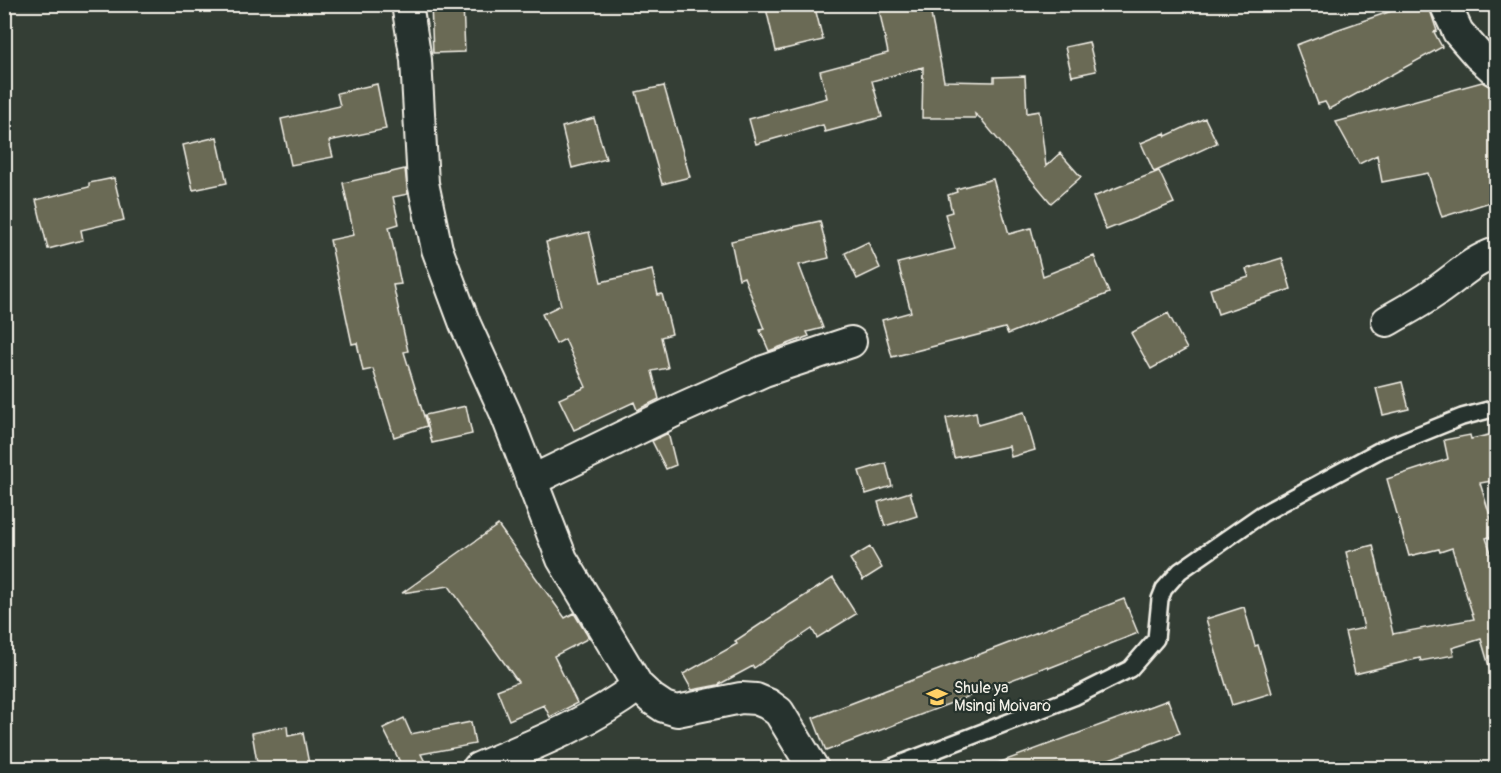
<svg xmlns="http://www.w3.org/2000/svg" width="1501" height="773" font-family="Pangolin,sans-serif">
	<rect width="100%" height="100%" fill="#343e35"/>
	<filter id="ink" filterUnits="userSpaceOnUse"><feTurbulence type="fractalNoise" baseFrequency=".0167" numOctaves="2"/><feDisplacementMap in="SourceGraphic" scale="12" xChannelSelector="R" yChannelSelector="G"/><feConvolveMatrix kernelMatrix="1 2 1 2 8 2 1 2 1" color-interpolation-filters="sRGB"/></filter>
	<g filter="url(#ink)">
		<path fill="#6b6a55" stroke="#f4f1e8" stroke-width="1.5" d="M 431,4 L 463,4 L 465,52 L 433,53 Z
			M 765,4 L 814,4 L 823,40 L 776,51 Z
			M 878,4 L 929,4 L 944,81 L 994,82 L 994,77 L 1025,76 L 1027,113 L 1039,111 L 1046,166 L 1060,153 L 1081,177 L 1051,203 L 980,118 L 975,114 L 976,118 L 922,118 L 923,67 L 872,81 L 882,117 L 825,132 L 823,125 L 756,144 L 749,119 L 827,98 L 820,71 L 888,53 Z
			M 1412,4 L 1428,4 L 1437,31 L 1434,32 L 1442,47 L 1329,109 L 1325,102 L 1318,104 L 1296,45 L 1336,30 Z
			M 1089,42 L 1096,71 L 1072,76 L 1065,47 Z
			M 1482,82 L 1492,88 L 1495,88 L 1497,94 L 1497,200 L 1442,217 L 1428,173 L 1382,182 L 1377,155 L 1359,164 L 1336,122 Z
			M 377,84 L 386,129 L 329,141 L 333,157 L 291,165 L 281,119 L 340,106 L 337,93 Z
			M 664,86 L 690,177 L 662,184 L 636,92 Z
			M 594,118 L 606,159 L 572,168 L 562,127 Z
			M 1205,118 L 1217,143 L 1154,172 L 1141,143 L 1165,133 L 1166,136 Z
			M 217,137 L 227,183 L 193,190 L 183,145 Z
			M 405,169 L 408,194 L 393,197 L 399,224 L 389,227 L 401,284 L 393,285 L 408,351 L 404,352 L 427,426 L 394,437 L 373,369 L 363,371 L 357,343 L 352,344 L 330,240 L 354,235 L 343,183 Z
			M 1159,171 L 1174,203 L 1106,230 L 1093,197 Z
			M 114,178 L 124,220 L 81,230 L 83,240 L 48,249 L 36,200 L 89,187 L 89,183 Z
			M 993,179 L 1009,234 L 1031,228 L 1043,276 L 1094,256 L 1109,293 L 1008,334 L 1005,328 L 892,357 L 882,320 L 911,312 L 898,263 L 955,249 L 945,214 L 952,212 L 948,195 L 957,192 L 956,189 Z
			M 820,221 L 829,258 L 799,265 L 823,328 L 807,332 L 809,336 L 769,351 L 760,330 L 764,329 L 744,277 L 739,279 L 731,241 Z
			M 589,232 L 601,282 L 652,270 L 658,295 L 662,294 L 672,334 L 661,337 L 668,368 L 652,371 L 659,399 L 637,410 L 634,402 L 574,430 L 559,399 L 586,387 L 565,339 L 556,344 L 542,314 L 561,305 L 546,242 Z
			M 868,242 L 880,268 L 857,279 L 845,253 Z
			M 1282,258 L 1291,289 L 1218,314 L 1210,289 L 1249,277 L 1246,269 Z
			M 1168,313 L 1187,349 L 1151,369 L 1131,333 Z
			M 1402,382 L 1409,409 L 1383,415 L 1376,388 Z
			M 466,406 L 472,434 L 432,443 L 425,415 Z
			M 976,412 L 978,425 L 1024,412 L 1035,450 L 1011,457 L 1009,446 L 954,458 L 946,418 Z
			M 668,433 L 676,465 L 666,469 L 652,441 Z
			M 1497,433 L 1497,480 L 1480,483 L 1496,535 L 1486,538 L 1497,570 L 1497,672 L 1491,673 L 1481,639 L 1452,648 L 1454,655 L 1421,661 L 1420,658 L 1355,674 L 1345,632 L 1364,628 L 1346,552 L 1373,545 L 1393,634 L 1474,619 L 1452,548 L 1440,552 L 1439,549 L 1409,556 L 1387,479 L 1448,459 L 1444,440 L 1470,435 L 1471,439 Z
			M 886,463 L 892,486 L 866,494 L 859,471 Z
			M 910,492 L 917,516 L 885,526 L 878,502 Z
			M 498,525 L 565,618 L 574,613 L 589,638 L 554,656 L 577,703 L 550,717 L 544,705 L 509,720 L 497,690 L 518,682 L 449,586 L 402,593 Z
			M 870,547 L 882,568 L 863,580 L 850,559 Z
			M 833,578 L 856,614 L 817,638 L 812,629 L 754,668 L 753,666 L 718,685 L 692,690 L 683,674 L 737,644 L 735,641 L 785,608 Z
			M 1124,599 L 1138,633 L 1049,668 L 1048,666 L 826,751 L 813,718 Z
			M 1244,607 L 1255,646 L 1258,645 L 1272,693 L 1232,705 L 1206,619 Z
			M 1168,700 L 1180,733 L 1085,768 L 990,768 L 990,766 Z
			M 404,718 L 411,734 L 471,722 L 475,744 L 421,754 L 428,768 L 403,768 L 383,728 Z
			M 287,726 L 288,736 L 303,733 L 309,764 L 287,768 L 258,768 L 252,733 Z"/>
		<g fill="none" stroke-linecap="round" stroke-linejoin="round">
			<defs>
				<path id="service" d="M 889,768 L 1074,697 L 1130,669 L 1156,639 L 1160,599 L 1164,589 L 1180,571 L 1262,514 L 1380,450 L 1462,417 L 1496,408"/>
				<path id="minor" d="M 407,4 L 416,60 L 423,183 L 437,249 L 465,324 L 505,412 L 562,559 L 638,686 L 652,699 L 664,707 L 677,711 L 741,698 L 756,699 L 768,704 L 779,712 L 813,768
					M 1445,4 L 1458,32 L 1478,55 L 1496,71
					M 1387,321 C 1402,312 1418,304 1432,294 C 1454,280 1471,261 1496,253
					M 531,481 L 679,409 L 764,371 L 851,342
					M 478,768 C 533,745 590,723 638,686"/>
			</defs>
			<use href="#service" stroke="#f4f1e8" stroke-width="20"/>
			<use href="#minor" stroke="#f4f1e8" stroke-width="34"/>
			<use href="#service" stroke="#26332d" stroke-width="15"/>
			<use href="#minor" stroke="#26332d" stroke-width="30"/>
		</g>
	</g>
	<defs>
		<symbol id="school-bare" viewBox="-9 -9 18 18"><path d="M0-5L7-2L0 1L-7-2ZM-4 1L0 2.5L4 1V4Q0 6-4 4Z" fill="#ffd166" stroke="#26332d" stroke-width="2.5" paint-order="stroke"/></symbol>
	</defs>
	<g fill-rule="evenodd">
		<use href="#school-bare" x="922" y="682" width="30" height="30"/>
	</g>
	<g text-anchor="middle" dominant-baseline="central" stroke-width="4.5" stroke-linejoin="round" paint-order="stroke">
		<g font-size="16" fill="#f4f1e8" stroke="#26332d" text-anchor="start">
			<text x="954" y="688">Shule ya<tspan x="954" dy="18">Msingi Moivaro</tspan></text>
		</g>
	</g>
	<rect width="1501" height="773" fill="none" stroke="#26332d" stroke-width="24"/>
	<rect x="12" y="12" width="1477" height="749" fill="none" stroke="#f4f1e8" stroke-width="2" filter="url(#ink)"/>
</svg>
